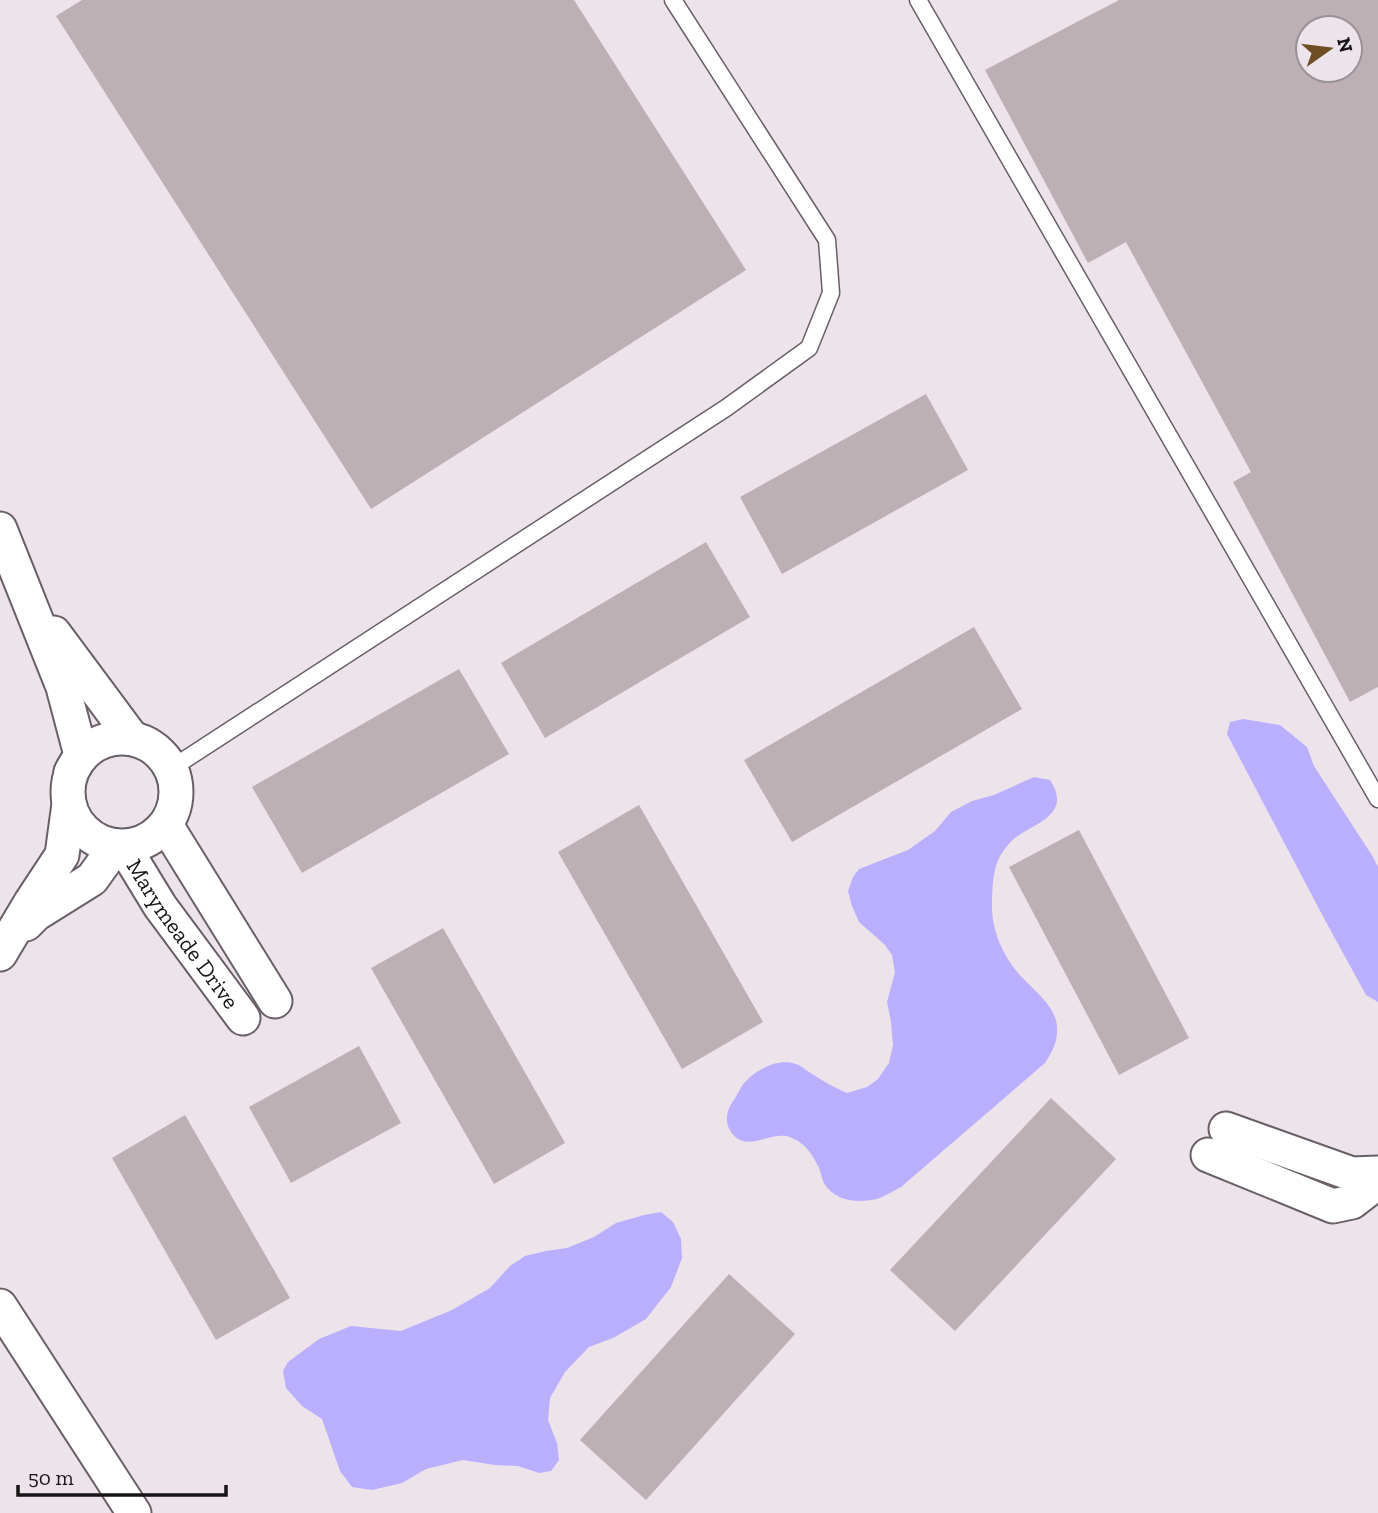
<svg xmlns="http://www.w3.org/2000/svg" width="1378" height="1513" font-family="'Zilla Slab',serif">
	<rect width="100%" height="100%" fill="#ede3eb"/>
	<path fill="#baaffe" d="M 1243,719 L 1280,725 L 1307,747 L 1314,766 L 1373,857 L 1378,867 L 1378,1002 L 1366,995 L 1326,922 L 1227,734 L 1230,722 Z
		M 1034,777 L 1050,780 C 1072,813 1038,822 1016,837 C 1011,841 1006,847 1002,853 C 992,867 992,893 992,910 C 993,933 1003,955 1018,973 C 1031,988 1057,1006 1057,1028 C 1058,1042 1052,1052 1045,1063 L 901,1187 C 893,1191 885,1196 877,1199 C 858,1203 835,1202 824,1183 C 822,1179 821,1173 819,1168 C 812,1153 803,1140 786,1136 C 767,1133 746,1153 731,1132 C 723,1120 728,1108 735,1098 C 739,1092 742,1084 747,1080 C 759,1068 779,1058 796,1064 C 802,1066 808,1072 814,1075 C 824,1082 835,1088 847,1093 L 867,1087 L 878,1079 L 889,1063 L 893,1045 L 891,1022 L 887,1002 L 895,972 L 892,955 L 884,944 L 859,922 L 852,906 L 848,891 L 853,877 L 859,869 L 908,850 L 935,831 L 951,812 L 972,801 L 994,795 Z
		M 661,1212 L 673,1222 L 681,1239 L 682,1258 L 671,1287 L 646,1319 L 613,1338 L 589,1347 L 565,1372 L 550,1398 L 548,1420 L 557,1443 L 559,1460 L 551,1471 L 539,1473 L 518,1466 L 495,1465 L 463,1460 L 426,1469 L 402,1483 L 372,1490 L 352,1487 L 340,1471 L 322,1419 L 302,1406 L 286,1388 L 283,1371 L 288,1362 L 319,1339 L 351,1326 L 401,1331 L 452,1310 L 490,1288 L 510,1266 L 525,1256 L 546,1251 L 567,1248 L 594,1237 L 616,1223 L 644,1215 Z"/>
	<path fill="#bdb0b5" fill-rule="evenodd" d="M 82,0 L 574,0 L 746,270 L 371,509 L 56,16 Z
		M 1119,0 L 1378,0 L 1378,687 L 1350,702 L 1233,482 L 1251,472 L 1126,242 L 1088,263 L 985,70 ZM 1308,28 L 1350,28 L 1350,70 L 1308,70 Z
		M 926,394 L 968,470 L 782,574 L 740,497 Z
		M 706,542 L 750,617 L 545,738 L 501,663 Z
		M 974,627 L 1022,709 L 792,842 L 744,760 Z
		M 459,669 L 509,754 L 302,873 L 252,787 Z
		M 639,805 L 763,1022 L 682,1069 L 558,852 Z
		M 1079,830 L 1189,1038 L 1119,1075 L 1009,867 Z
		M 443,928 L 565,1143 L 494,1184 L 371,968 Z
		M 359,1046 L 401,1123 L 291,1183 L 249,1107 Z
		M 1051,1098 L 1116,1159 L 955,1331 L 890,1270 Z
		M 185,1115 L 290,1298 L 216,1340 L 112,1158 Z
		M 729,1274 L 795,1334 L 646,1500 L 580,1440 Z"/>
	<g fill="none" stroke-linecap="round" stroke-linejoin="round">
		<defs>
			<path id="lane" d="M 918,0 L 1378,799
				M 172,768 L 726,408 L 809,348 L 831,293 L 827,240 L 673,0"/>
			<g id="street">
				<path d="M 0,529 L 63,687 L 81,755 L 71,772"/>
				<path d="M 54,633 L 132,738"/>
				<circle cx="122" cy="792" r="54"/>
				<path d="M 166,825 L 275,1001"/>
				<path id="s1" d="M 124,847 L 160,906 L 243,1018"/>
				<path d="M 26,924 L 36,914 L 92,879 L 115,847"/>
				<path d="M 0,954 L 31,902 L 62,855 L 69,804"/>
				<path d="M 1226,1129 L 1352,1174 L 1378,1173"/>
				<path d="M 1208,1155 L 1333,1206 L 1352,1202 L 1378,1182"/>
				<path d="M 0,1306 L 134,1513"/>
			</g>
		</defs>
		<use href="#lane" stroke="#696067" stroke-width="19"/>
		<use href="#street" stroke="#696067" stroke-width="37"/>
		<use href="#lane" stroke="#fff" stroke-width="16"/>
		<use href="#street" stroke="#fff" stroke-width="33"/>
	</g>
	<g text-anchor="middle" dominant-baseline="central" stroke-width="5" stroke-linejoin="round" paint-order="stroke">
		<g font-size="23" fill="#181517" stroke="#ede3eb">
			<text stroke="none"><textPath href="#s1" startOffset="105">Marymeade Drive</textPath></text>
		</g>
	</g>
	<g transform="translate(1329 49) rotate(76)"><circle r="33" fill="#ede3eb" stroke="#989196" stroke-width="2"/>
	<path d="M0-5L12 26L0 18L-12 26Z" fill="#6d4f23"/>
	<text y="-10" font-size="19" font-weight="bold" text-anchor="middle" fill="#181517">N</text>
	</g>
	<path d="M18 1485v10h208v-10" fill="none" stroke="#181517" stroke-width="3.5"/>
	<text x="28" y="1485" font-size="21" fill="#181517" stroke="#ede3eb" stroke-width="5" paint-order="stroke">50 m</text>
</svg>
